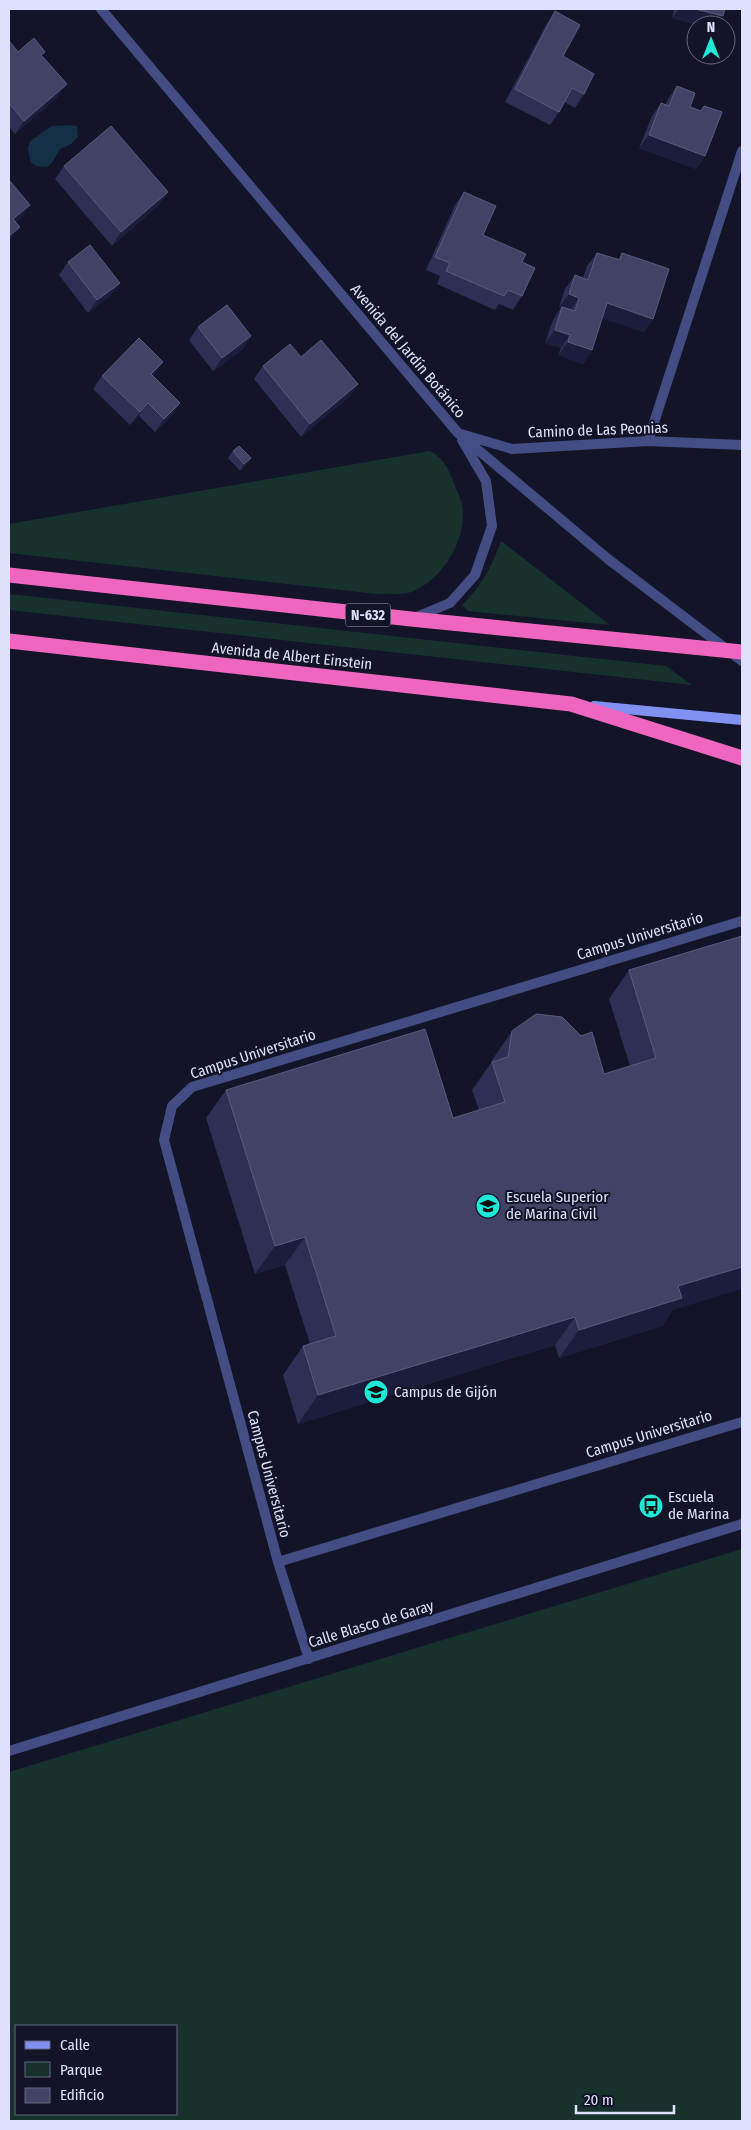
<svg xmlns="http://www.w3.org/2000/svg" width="751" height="2130" font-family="'Fira Sans Condensed',sans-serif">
	<rect width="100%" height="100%" fill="#141429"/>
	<path fill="#17322c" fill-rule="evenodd" d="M 430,451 C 444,459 449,469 454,484 C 457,491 461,498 462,505 C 468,540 441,583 408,593 C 399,595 386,593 377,594 L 9,553 L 9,524 Z
		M 501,541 L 610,625 L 468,611 L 462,605 C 481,586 492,567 501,541 Z
		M 9,594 L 666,666 L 692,685 L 9,610 Z
		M 742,1549 L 742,2121 L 9,2121 L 9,1772 ZM 176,2026 L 176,2114 L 16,2114 L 16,2026 Z"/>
	<path fill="#133047" d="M 68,125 L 77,126 L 78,137 L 71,144 L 60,149 L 52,163 L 47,167 L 37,166 L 31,163 L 28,149 L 30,141 L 52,126 Z"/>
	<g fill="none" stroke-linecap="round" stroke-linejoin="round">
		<path stroke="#444d83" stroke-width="10" d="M 648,441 L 742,151
			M 278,1562 L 164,1140 L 172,1106 L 192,1087 L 742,921
			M 309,1659 L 278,1562 L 742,1422"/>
		<path stroke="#444d83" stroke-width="10" d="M 101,9 L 458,433 L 608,559 L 742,661
			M 461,434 L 512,449 L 648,441 L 742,445
			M 414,618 L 450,603 L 475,575 L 492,526 L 486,481 L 462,440
			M 9,1751 L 742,1524"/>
		<path stroke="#8091f2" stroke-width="10" d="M 594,706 L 742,720"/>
		<path stroke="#ef66c0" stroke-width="15" d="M 9,575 L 411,619 L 742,652
			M 9,641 L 571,704 L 742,758"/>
	</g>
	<path fill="#2f2e55" d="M 674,9 L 725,9 L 717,25 L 697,25 L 672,18 Z
		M 555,11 L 563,56 L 584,94 L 575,108 L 564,102 L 559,112 L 550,125 L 505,102 L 546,25 Z
		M 9,43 L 18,52 L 42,56 L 67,84 L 57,97 L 15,134 L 9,127 Z
		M 677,86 L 690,107 L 705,156 L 696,169 L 639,148 L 652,116 L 661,103 L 665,105 L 668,99 Z
		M 64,166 L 168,192 L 159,205 L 112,246 L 55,179 Z
		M 464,192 L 483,235 L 522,262 L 522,296 L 513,310 L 499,304 L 495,310 L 437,284 L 440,276 L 426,270 L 455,205 Z
		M 597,253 L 618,260 L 622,253 L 653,319 L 644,332 L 602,318 L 592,350 L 583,364 L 558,355 L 561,348 L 545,343 L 553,320 L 561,308 L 559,307 L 565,289 L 575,275 L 583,278 L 587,266 Z
		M 68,262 L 120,283 L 110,296 L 88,313 L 59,275 Z
		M 198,327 L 251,336 L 242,350 L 213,371 L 189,340 Z
		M 301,357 L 358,384 L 349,397 L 301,437 L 254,379 L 263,366 Z
		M 102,376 L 153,376 L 180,403 L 171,416 L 155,432 L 139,416 L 130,425 L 93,389 Z
		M 233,451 L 251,458 L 246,465 L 240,471 L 228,458 Z
		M 742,936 L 673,1310 L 662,1326 L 559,1358 L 555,1345 L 298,1424 L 283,1375 L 303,1346 L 310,1344 L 285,1265 L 255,1274 L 206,1118 L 226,1090 L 453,1118 L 479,1110 L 472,1090 L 491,1063 L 492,1060 L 512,1031 L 604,1074 L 630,1066 L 609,999 L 629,970 Z"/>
	<path fill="#1c1c3c" d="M 679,9 L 695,9 L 723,16 L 717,25 L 697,25 L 672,18 Z
		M 67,84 L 57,97 L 15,134 L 24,121 Z
		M 649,135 L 705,156 L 696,169 L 639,148 Z
		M 168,192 L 159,205 L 112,246 L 121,232 Z
		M 30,205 L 21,218 L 9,228 L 13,219 Z
		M 20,227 L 10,240 L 9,241 L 9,236 Z
		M 120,283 L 110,296 L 88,313 L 97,300 Z
		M 569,294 L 579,298 L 570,311 L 559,307 Z
		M 607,303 L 653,319 L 644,332 L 598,317 Z
		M 555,330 L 570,335 L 561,348 L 545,343 Z
		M 251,336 L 242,350 L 213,371 L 222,358 Z
		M 568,342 L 592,350 L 583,364 L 558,355 Z
		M 163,362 L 154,375 L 142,387 L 151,374 Z
		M 358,384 L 349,397 L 301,437 L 310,424 Z
		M 148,403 L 139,416 L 130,425 L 140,412 Z
		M 180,403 L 171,416 L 155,432 L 164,419 Z
		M 251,458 L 246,465 L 240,471 L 244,464 Z
		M 305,1237 L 285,1265 L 255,1274 L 275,1246 Z
		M 742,1267 L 742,1289 L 673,1310 L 662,1326 L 559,1358 L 579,1330 L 678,1286 Z
		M 575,1317 L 555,1345 L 298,1424 L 318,1395 Z"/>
	<path fill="#424267" stroke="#5b5b7e" d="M 695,9 L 725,9 L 723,16 Z
		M 555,11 L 580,25 L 563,56 L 594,74 L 584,94 L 572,88 L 559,112 L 515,89 Z
		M 34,38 L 45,52 L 41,55 L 67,84 L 24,121 L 9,103 L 9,43 L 10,42 L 18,52 Z
		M 677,86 L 695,93 L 690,107 L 701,111 L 704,106 L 722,112 L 705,156 L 649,135 L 661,103 L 669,106 Z
		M 111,126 L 168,192 L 121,232 L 64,166 Z
		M 9,180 L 30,205 L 13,219 L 20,227 L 9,236 Z
		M 464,192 L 496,206 L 483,235 L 526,254 L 522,262 L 535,268 L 522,296 L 508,290 L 504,296 L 446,271 L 450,263 L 435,257 Z
		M 90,245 L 120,283 L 97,300 L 68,262 Z
		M 597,253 L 620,260 L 622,253 L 669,269 L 653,319 L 607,303 L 592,350 L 568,342 L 570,335 L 555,330 L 562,307 L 575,311 L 579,298 L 569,294 L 575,275 L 588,280 Z
		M 227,305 L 251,336 L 222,358 L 198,327 Z
		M 139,338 L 163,362 L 151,374 L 180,403 L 164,419 L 148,403 L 140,412 L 102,376 Z
		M 321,340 L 358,384 L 310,424 L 263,366 L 290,344 L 301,357 Z
		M 239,446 L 251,458 L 244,464 L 233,451 Z
		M 742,936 L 742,1267 L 678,1286 L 682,1298 L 579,1330 L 575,1317 L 318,1395 L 303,1346 L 336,1336 L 305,1237 L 275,1246 L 226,1090 L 425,1029 L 453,1118 L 505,1102 L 492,1062 L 508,1057 L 512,1031 L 536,1014 L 562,1017 L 581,1036 L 592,1032 L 604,1074 L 656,1058 L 629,970 Z"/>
	<defs>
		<symbol id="university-disc" viewBox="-11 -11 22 22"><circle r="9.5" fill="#1fe8d7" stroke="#141429"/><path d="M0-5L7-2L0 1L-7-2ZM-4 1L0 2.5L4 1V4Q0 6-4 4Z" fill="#111"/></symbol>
		<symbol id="bus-disc" viewBox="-11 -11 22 22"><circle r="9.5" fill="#1fe8d7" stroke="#141429"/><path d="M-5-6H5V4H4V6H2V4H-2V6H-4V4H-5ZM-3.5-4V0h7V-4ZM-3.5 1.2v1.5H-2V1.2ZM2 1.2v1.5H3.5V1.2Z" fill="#111"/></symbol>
	</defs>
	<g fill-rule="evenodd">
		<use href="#university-disc" x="474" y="1192" width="28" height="28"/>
		<use href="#university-disc" x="362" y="1378" width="28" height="28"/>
		<use href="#bus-disc" x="637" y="1492" width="28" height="28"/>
	</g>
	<g text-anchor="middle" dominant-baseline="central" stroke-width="4" stroke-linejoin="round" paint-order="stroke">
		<rect fill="#141429" stroke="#a2a4bd" stroke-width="1" x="345.5" y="603.5" width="45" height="23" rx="4"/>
		<g font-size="14" font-weight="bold" fill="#dfe1fc">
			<text x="368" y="615">N-632</text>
		</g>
		<g font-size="15" fill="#dfe1fc" stroke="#141429">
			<text transform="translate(408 351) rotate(50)">Avenida del Jardín Botánico</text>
			<text transform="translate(598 430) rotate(-2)">Camino de Las Peonias</text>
			<text transform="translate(292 656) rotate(6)">Avenida de Albert Einstein</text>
			<text transform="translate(640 936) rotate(-17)">Campus Universitario</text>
			<text transform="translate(253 1054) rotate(-18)">Campus Universitario</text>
			<text transform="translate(649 1434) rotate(-17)">Campus Universitario</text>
			<text transform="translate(269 1474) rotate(75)">Campus Universitario</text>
			<text transform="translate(371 1624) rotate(-17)">Calle Blasco de Garay</text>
		</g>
		<g font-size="15" fill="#dfe1fc" stroke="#141429" text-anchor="start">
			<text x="506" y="1197">Escuela Superior<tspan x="506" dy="17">de Marina Civil</tspan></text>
			<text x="394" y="1392">Campus de Gijón</text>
			<text x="668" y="1497">Escuela<tspan x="668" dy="17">de Marina</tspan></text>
		</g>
	</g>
	<rect width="751" height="2130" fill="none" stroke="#dfe1fc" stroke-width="20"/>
	<rect x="15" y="2025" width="162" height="90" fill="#141429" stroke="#65667d"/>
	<rect x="25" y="2041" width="25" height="8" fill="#8091f2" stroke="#65667d"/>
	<text x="60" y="2050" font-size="15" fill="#dfe1fc">Calle</text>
	<rect x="25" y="2062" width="25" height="15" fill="#17322c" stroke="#65667d"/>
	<text x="60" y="2075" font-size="15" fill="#dfe1fc">Parque</text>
	<rect x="25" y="2088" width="25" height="15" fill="#424267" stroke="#65667d"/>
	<text x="60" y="2100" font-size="15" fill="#dfe1fc">Edificio</text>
	<g transform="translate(711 40)"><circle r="24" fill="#141429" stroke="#65667d"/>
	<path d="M0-4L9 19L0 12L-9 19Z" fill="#1fe8d7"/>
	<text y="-8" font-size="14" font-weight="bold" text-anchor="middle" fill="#dfe1fc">N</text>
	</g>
	<path d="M576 2105v8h98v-8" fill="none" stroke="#dfe1fc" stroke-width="2.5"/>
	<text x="584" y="2105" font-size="15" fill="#dfe1fc" stroke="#141429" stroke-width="4" paint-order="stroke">20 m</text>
</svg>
